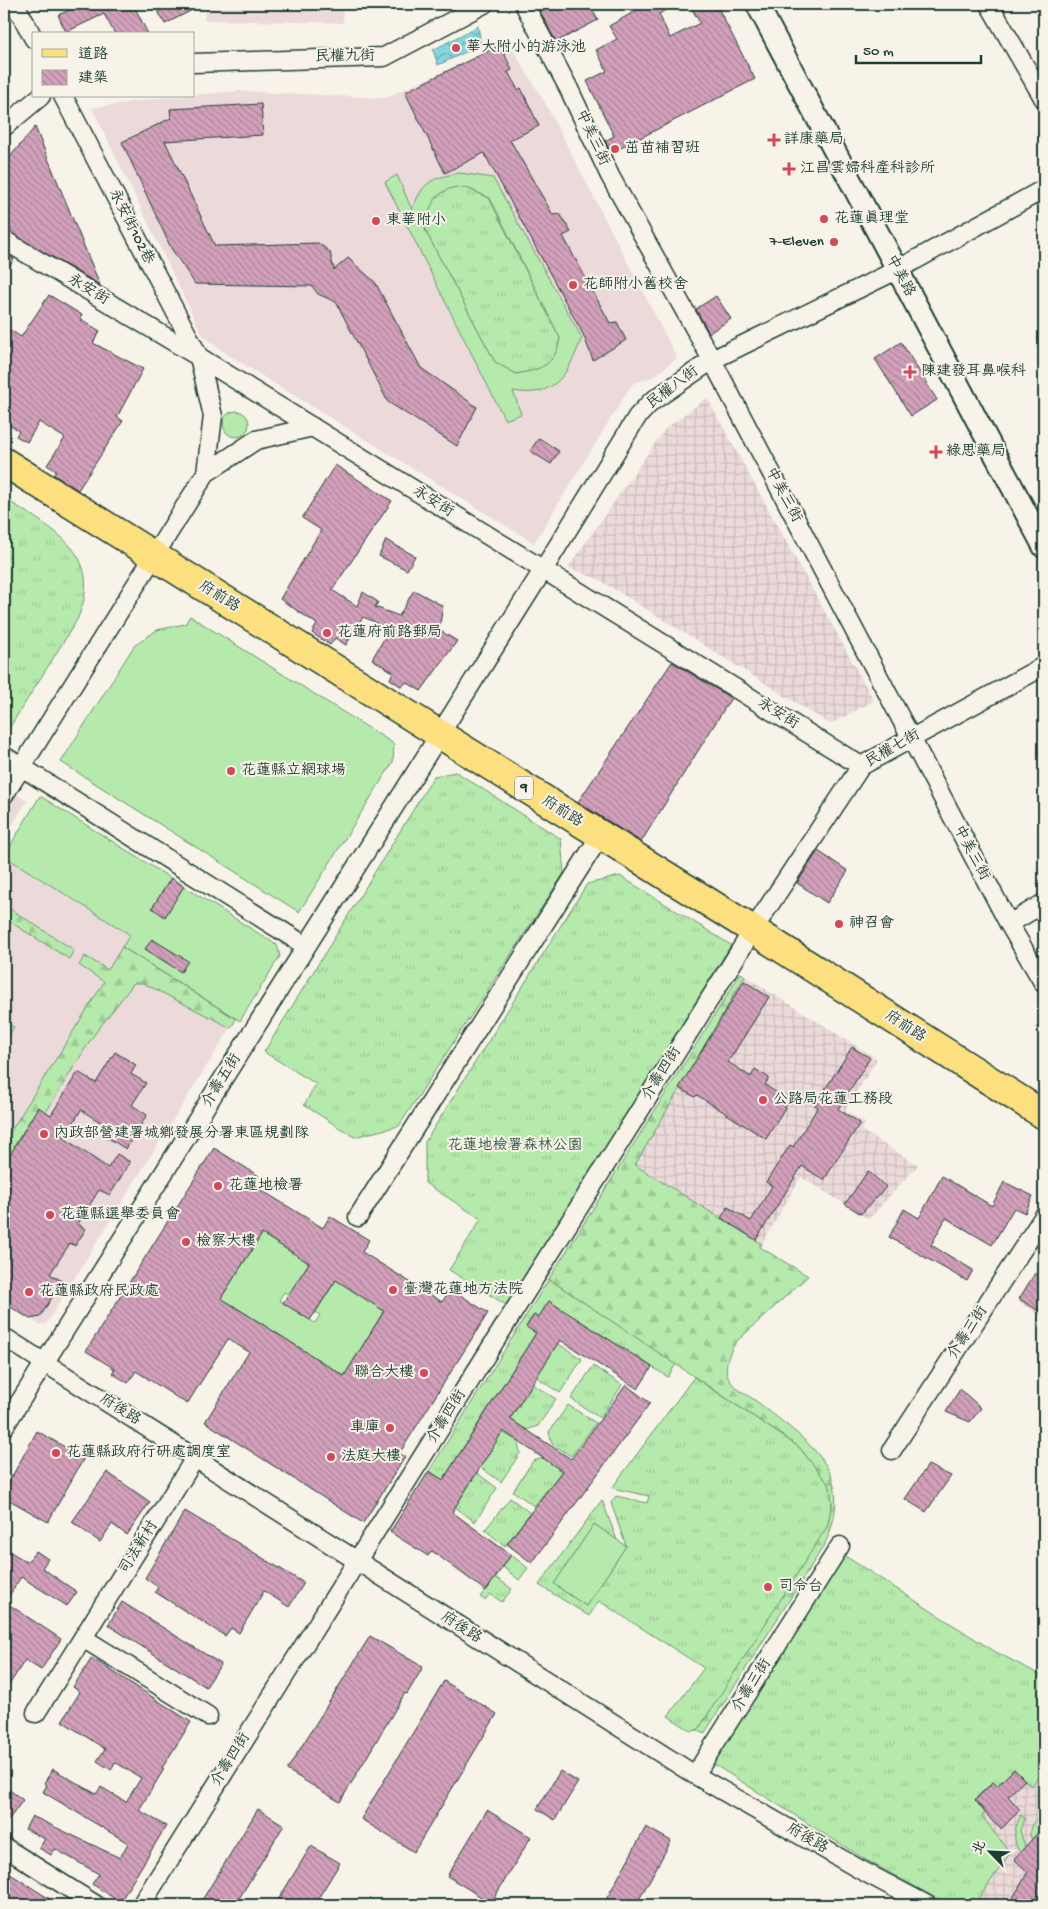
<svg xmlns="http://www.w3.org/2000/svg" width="1048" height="1909" font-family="'Gochi Hand','LXGW WenKai TC',sans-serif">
	<defs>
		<pattern id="industrial-grid" width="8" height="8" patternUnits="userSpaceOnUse" patternTransform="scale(1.25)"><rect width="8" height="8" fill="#ecdada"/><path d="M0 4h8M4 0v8" fill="none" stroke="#cabcbc"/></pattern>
		<pattern id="grass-tufts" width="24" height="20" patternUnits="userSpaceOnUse" patternTransform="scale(1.25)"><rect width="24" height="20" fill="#b6eaac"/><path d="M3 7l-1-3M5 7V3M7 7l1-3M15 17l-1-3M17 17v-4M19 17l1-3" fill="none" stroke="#9cca95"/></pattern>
		<pattern id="forest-firs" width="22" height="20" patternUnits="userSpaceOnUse" patternTransform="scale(1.25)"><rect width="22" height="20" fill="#b6eaac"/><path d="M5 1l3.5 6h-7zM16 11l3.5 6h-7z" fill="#9cca95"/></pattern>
		<pattern id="water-waves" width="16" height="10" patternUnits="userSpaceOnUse" patternTransform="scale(1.25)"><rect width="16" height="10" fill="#84d5df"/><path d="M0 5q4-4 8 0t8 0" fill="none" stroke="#6baeb6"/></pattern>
		<pattern id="building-back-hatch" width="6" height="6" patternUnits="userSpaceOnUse" patternTransform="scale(1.25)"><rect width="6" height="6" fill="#d3a0bb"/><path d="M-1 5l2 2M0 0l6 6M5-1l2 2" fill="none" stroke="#ab8499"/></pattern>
	</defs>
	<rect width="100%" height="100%" fill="#f7f3e8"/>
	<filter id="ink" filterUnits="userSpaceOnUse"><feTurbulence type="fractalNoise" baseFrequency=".02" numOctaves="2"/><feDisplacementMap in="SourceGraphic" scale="10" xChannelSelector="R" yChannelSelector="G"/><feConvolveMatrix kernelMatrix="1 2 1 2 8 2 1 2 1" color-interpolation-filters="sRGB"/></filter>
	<g filter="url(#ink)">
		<path fill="#ecdada" d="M 207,4 L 343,4 L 343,23 L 204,20 Z
			M 508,42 L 544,101 L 677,358 L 653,377 L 632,384 L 534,543 L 225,353 L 202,334 L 92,108 L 158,98 L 239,91 L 385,98 Z
			M 4,786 L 27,801 L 4,838 Z
			M 4,856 L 130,936 L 123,947 L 236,1019 L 46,1324 L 40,1325 L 4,1303 Z"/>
		<path fill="url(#industrial-grid)" d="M 707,398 L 874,701 L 830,724 L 598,579 L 568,568 L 665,429 Z
			M 745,976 L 877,1059 L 845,1111 L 865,1123 L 861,1130 L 918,1165 L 869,1219 L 801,1177 L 762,1244 L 634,1165 Z
			M 1044,1258 L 1044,1318 L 1018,1301 Z
			M 1044,1731 L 1044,1905 L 974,1905 L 1010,1853 L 982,1816 L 975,1800 Z"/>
		<path fill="url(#grass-tufts)" stroke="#6a9470" d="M 456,187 L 469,189 L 489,198 L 560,338 C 556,365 541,370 516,374 L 495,362 L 425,230 C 429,208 432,192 456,187 Z
			M 4,498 C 52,529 107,553 77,620 L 8,730 L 4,727 Z
			M 456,772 L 561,839 L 564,873 L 399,1126 L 354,1137 L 304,1105 L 316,1084 L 264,1052 L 434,776 Z
			M 620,876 L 731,945 L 508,1306 L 449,1270 L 481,1219 L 425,1183 L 425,1142 L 587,884 Z
			M 549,1279 L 676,1364 L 668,1377 L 574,1317 L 543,1321 L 534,1315 L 526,1326 L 536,1333 L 444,1478 L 458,1489 L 429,1471 Z
			M 557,1343 L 582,1359 L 560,1393 L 536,1377 Z
			M 593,1366 L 622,1385 L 600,1418 L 571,1399 Z
			M 694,1377 L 799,1447 L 830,1486 L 832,1503 L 828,1525 L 819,1542 L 698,1730 L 691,1731 L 668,1716 L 704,1668 L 599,1601 L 589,1616 L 539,1585 L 602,1500 L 617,1540 L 594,1524 L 554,1584 L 586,1606 L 626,1546 L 611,1503 L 616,1496 L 647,1503 L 649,1496 L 612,1488 Z
			M 532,1384 L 556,1399 L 538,1426 L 526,1430 L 510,1419 Z
			M 568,1405 L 596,1423 L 571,1456 L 552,1444 L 549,1432 Z
			M 502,1432 L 518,1441 L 520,1453 L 501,1482 L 480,1467 Z
			M 544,1458 L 562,1471 L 534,1506 L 513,1491 L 533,1461 Z
			M 477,1473 L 497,1488 L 475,1522 L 455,1507 Z
			M 510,1498 L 530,1513 L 505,1546 L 485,1530 Z
			M 511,1555 L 528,1568 L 519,1580 L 503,1567 Z
			M 845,1556 L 994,1651 L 1044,1677 L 1044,1771 L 1031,1786 L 1014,1769 L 997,1786 L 993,1782 L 975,1799 L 985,1813 L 982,1816 L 1010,1853 L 974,1905 L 949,1905 L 866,1860 L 715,1765 L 713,1757 L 836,1557 Z
			M 495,1577 L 512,1589 L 502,1602 L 490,1594 L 485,1600 L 480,1597 Z"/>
		<path fill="url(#forest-firs)" stroke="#6a9470" d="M 4,905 L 74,950 L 69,959 L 4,918 Z
			M 122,947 L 236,1019 L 231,1028 L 143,983 L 134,983 L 93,1036 L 46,1112 L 38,1108 L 14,1146 L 19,1149 L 10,1155 L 6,1160 L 4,1159 L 4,1142 L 104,982 L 79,965 L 85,956 L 108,970 Z
			M 741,973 L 745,976 L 635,1165 L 762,1244 L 760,1247 L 808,1276 L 737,1341 C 729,1351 722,1369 730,1381 C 736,1390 752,1397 760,1404 C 812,1445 857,1472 825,1544 L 704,1734 L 698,1730 L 828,1525 L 832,1503 L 830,1486 L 799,1447 L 549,1279 Z
			M 4,1021 L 14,1027 L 6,1040 L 4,1039 Z"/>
		<path fill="#b6eaac" stroke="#6a9470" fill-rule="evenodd" d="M 460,173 L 493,178 L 582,338 C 568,373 556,399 513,391 L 521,414 L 505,420 L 385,182 L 397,175 L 412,210 C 423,182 430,178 460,173 ZM 456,187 L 469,189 L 490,198 L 560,338 C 556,365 540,370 516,374 L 495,362 L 425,230 C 429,208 433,192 456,187 Z
			M223 424a13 13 0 1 1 26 0a13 13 0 1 1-26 0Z
			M 190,616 L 394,744 L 393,762 L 299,912 L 61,762 L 134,646 L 157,630 L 185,624 Z
			M 40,796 L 277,945 L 280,956 L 240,1021 L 122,947 L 130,935 L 4,856 Z
			M 262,1234 L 309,1263 L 289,1295 L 284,1292 L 279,1300 L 315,1323 L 320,1315 L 316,1312 L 336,1280 L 384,1311 L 344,1376 L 221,1298 Z
			M 594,1524 L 626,1546 L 586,1606 L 554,1584 Z
			M 1042,1813 L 1044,1813 L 1044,1827 L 1032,1840 C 1026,1828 1034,1822 1042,1813 Z
			M 1021,1815 L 1024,1818 L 1020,1831 L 1025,1847 L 1020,1853 C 1012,1839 1014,1829 1021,1815 Z"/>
		<path fill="url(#water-waves)" stroke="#5c989b" d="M 478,26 L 481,45 L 438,65 L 433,50 Z"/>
		<path fill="url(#building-back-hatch)" stroke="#1f3d34" fill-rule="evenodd" d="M 83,4 L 133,4 L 148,34 L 115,34 L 104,14 L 66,32 L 58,15 Z
			M 171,4 L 204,4 L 165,24 L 158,11 Z
			M 550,4 L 589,4 L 598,20 L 556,42 L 539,9 Z
			M 648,4 L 677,4 L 659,14 L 670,38 L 700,23 L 689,4 L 716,4 L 755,79 L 611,153 L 605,141 L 614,136 L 587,81 L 607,71 L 596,50 L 617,39 L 609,26 Z
			M 500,45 L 512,70 L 508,72 L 518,90 L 521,88 L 539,126 L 510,140 L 553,215 L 560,214 L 571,232 L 563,236 L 610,323 L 617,322 L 626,340 L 593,360 L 583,334 L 484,153 L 445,173 L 405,92 Z
			M 261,104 L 263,135 L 165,141 L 215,246 L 318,243 L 330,252 L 334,270 L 348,258 L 375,282 L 421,368 L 477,407 L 457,446 L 388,402 L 336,302 L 318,294 L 312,286 L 195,284 L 171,248 L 122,142 L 171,118 L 170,109 Z
			M 35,127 L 100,285 L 4,229 L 4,164 Z
			M 4,252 L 14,259 L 4,276 Z
			M 49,295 L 82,315 L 80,319 L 100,331 L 93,343 L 143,369 L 117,417 L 123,421 L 78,490 L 54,475 L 56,471 L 47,465 L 65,438 L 39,422 L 27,442 L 16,436 L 19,431 L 4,422 L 4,326 L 21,337 Z
			M 716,296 L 731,319 L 709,333 L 696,309 Z
			M 901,342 L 937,400 L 911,416 L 875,359 Z
			M 539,438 L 559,451 L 551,464 L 530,451 Z
			M 335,465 L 392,501 L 332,590 L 357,606 L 363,592 L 378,602 L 375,607 L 399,616 L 414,590 L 443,606 L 439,630 L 457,641 L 421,691 L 406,682 L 402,687 L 390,679 L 393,672 L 372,659 L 388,632 L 375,622 L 363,617 L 346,645 L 335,638 L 330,645 L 312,633 L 317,624 L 280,599 L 321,530 L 302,518 Z
			M 386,540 L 415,556 L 407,570 L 379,556 Z
			M 672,662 L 731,698 L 641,842 L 578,802 Z
			M 818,851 L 848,871 L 827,903 L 797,883 Z
			M 171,878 L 184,886 L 165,917 L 152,908 Z
			M 152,939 L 188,961 L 181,972 L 145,949 Z
			M 744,981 L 769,997 L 728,1062 L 751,1077 L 755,1069 L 769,1078 L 765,1085 L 789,1101 L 766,1139 L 697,1095 L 695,1097 L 679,1088 Z
			M 852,1047 L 870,1058 L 838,1109 L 860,1123 L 824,1180 L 802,1166 L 756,1240 L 721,1218 L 728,1207 L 751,1221 L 772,1186 L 766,1182 L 790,1145 L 793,1147 L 818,1107 L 815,1105 Z
			M 115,1052 L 136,1065 L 131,1074 L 146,1083 L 132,1105 L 147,1115 L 126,1149 L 105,1136 L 108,1132 L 100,1127 L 103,1124 L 81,1110 L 64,1138 L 108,1168 L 117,1154 L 130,1162 L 110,1195 L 99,1190 L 78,1224 L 86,1229 L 75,1246 L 70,1243 L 50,1274 L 62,1281 L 40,1317 L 30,1319 L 4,1303 L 4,1165 L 38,1107 L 51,1115 L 78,1072 L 96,1083 Z
			M 214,1148 L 259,1176 L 253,1185 L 323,1228 L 330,1216 L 369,1240 L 362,1252 L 442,1302 L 451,1289 L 488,1313 L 399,1454 L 405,1457 L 363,1523 L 205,1422 L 249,1352 L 228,1339 L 187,1404 L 136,1371 L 128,1383 L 112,1373 L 115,1369 L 86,1351 ZM 262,1234 L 309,1263 L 283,1303 L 310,1320 L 336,1280 L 384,1311 L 344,1376 L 221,1298 Z
			M 868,1171 L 886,1187 L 861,1214 L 845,1204 Z
			M 942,1176 L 992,1206 L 1004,1182 L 1033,1196 L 1025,1213 L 1014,1208 L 992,1245 L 946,1218 L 931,1245 L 973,1270 L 967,1281 L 889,1237 L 904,1209 L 919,1218 Z
			M 1035,1273 L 1044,1279 L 1044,1314 L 1019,1299 Z
			M 549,1301 L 652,1367 L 638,1389 L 560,1340 L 510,1419 L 571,1459 L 626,1385 L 650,1403 L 532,1563 L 507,1544 L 562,1471 L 503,1431 L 452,1512 L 511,1555 L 486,1591 L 432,1551 L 428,1556 L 390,1532 L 429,1471 L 443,1480 L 536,1333 L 526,1327 L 534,1315 L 538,1318 Z
			M 960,1389 L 981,1408 L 970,1422 L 946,1412 Z
			M 37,1431 L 84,1458 L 48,1522 L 4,1497 L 4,1491 Z
			M 928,1465 L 951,1476 L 926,1512 L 905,1499 Z
			M 107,1472 L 150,1502 L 127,1535 L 112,1524 L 100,1542 L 72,1522 Z
			M 185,1511 L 304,1583 L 289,1607 L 264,1591 L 239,1633 L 231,1628 L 225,1636 L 155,1592 L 158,1587 L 145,1578 Z
			M 4,1548 L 27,1562 L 36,1551 L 48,1559 L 42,1568 L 77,1592 L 67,1606 L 21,1577 L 5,1602 L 61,1639 L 41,1670 L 25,1660 L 4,1693 Z
			M 122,1602 L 221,1664 L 206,1687 L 108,1625 Z
			M 370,1636 L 423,1667 L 407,1694 L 405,1693 L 340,1802 L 287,1770 Z
			M 92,1658 L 191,1722 L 162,1768 L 164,1769 L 139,1810 L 166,1826 L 120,1902 L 92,1884 L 99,1874 L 55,1849 L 51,1855 L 39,1848 L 45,1839 L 25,1829 L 32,1816 L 120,1858 L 128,1843 L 43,1792 L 47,1785 L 44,1783 L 53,1769 L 96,1794 L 101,1787 L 126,1802 L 141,1778 L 115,1762 L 111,1770 L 97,1761 L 105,1749 L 62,1721 L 80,1692 L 73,1687 Z
			M 444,1681 L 497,1714 L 414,1852 L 361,1819 Z
			M 1014,1769 L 1025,1780 L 1008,1796 L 1020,1810 L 1001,1829 L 993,1822 L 975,1800 L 993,1782 L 997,1786 Z
			M 560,1771 L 578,1782 L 555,1820 L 537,1809 Z
			M 4,1786 L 23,1800 L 4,1826 Z
			M 258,1809 L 284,1825 L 235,1905 L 199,1905 Z
			M 487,1810 L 531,1837 L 491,1903 L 447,1876 Z
			M 1044,1826 L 1044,1890 L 1036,1905 L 1009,1905 L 1028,1872 L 1014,1859 Z
			M 646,1827 L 671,1841 L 636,1905 L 603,1905 Z
			M 311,1846 L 340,1863 L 314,1905 L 275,1905 Z
			M 4,1870 L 59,1905 L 19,1905 L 4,1898 Z"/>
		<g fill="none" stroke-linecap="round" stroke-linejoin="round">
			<defs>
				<path id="minor" d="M 15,4 L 34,39
					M 524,4 L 568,87 L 610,176 L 712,360 L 1009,924 L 1044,984
					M 989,4 L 1044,99
					M 194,63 L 384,57 L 484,4
					M 4,127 L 41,96
					M 4,240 L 199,357 L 861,766
					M 206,473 L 256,440 L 313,427
					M 4,756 L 306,946
					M 4,795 L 206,473 L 213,416 L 199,357 L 63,96
					M 1009,924 L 1044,903
					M 358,1217 L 600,836
					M 4,1337 L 695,1775 L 859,1869 L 927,1905
					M 4,1427 L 543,570 L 637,417 L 651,402 L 712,360 L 897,270 L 1044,189
					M 892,1450 L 1044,1216
					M 83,1638 L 208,1716
					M 36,1713 L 195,1458
					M 695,1775 L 840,1546
					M 4,1847 L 96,1905
					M 141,1905 L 753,930 L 861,766 L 1044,666"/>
				<path id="tertiary" d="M 757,4 L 1044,547"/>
				<path id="primary" d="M 4,462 L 753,930 L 1044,1115"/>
			</defs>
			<use href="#minor" stroke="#1f3d34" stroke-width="21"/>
			<use href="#tertiary" stroke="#1f3d34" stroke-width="25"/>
			<use href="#primary" stroke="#1f3d34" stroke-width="31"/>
			<use href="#minor" stroke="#f7f3e8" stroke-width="18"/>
			<use href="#tertiary" stroke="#f7f3e8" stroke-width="21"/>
			<use href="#primary" stroke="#fce080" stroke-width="28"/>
		</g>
	</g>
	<g fill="#d1495b" stroke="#f7f3e8" stroke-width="2">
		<circle cx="456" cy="48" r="5"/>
		<path d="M771.5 132.5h5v5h5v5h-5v5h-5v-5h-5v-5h5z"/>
		<circle cx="615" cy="149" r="5"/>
		<path d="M786.5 161.5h5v5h5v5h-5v5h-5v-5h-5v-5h5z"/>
		<circle cx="824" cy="219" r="5"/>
		<circle cx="376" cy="221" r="5"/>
		<circle cx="834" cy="242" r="5"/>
		<circle cx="573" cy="285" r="5"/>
		<path d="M907.5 364.5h5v5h5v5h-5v5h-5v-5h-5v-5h5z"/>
		<path d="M933.5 444.5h5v5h5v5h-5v5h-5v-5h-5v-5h5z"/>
		<circle cx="327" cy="633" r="5"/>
		<circle cx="231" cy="771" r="5"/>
		<circle cx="839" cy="924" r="5"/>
		<circle cx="763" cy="1100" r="5"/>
		<circle cx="44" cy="1134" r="5"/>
		<circle cx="218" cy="1186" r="5"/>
		<circle cx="50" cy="1215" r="5"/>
		<circle cx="186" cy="1242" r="5"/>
		<circle cx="393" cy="1290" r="5"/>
		<circle cx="29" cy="1292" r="5"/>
		<circle cx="424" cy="1373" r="5"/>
		<circle cx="390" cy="1428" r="5"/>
		<circle cx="56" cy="1453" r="5"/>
		<circle cx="331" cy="1457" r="5"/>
		<circle cx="768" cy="1587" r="5"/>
	</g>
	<g text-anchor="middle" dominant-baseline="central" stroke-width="4" stroke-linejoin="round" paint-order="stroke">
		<rect fill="#f7f3e8" stroke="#60746a" stroke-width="1" x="515" y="776.5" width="18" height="23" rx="4"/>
		<g font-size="14" font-weight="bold" fill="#1f3d34">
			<text x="524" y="788">9</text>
		</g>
		<g font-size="15" fill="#1f3d34" stroke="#f7f3e8" text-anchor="start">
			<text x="466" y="48">華大附小的游泳池</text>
			<text x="784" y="140">詳康藥局</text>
			<text x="625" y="149">茁苗補習班</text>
			<text x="800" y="169">江昌雲婦科產科診所</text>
			<text x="834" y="219">花蓮真理堂</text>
			<text x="386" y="221">東華附小</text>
			<text x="824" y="242" text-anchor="end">7-Eleven</text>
			<text x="583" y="285">花師附小舊校舍</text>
			<text x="921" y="372">陳建發耳鼻喉科</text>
			<text x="946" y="452">綠思藥局</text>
			<text x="337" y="633">花蓮府前路郵局</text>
			<text x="241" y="771">花蓮縣立網球場</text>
			<text x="849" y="924">神召會</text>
			<text x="773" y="1100">公路局花蓮工務段</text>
			<text x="54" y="1134">內政部營建署城鄉發展分署東區規劃隊</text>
			<text x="228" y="1186">花蓮地檢署</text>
			<text x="60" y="1215">花蓮縣選舉委員會</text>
			<text x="196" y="1242">檢察大樓</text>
			<text x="403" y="1290">臺灣花蓮地方法院</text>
			<text x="39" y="1292">花蓮縣政府民政處</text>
			<text x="414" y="1373" text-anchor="end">聯合大樓</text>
			<text x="380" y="1428" text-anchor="end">車庫</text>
			<text x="66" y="1453">花蓮縣政府行研處調度室</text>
			<text x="341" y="1457">法庭大樓</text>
			<text x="778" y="1587">司令台</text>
		</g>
		<g font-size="15" fill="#1f3d34" stroke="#f7f3e8">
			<text transform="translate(345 57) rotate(-1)">民權九街</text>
			<text transform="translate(592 138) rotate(65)">中美三街</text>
			<text transform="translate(131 227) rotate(63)">永安街102巷</text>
			<text transform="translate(900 276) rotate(62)">中美路</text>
			<text transform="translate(88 290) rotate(31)">永安街</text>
			<text transform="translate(673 388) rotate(-37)">民權八街</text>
			<text transform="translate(783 495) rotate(62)">中美三街</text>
			<text transform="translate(433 502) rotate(32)">永安街</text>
			<text transform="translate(219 597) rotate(32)">府前路</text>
			<text transform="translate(778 714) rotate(32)">永安街</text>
			<text transform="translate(893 749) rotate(-30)">民權七街</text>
			<text transform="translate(562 812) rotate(32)">府前路</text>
			<text transform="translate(971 853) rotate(62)">中美三街</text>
			<text transform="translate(905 1027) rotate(33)">府前路</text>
			<text transform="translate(662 1074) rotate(-58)">介壽四街</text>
			<text transform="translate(222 1081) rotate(-58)">介壽五街</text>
			<text transform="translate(968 1333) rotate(-57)">介壽三街</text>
			<text transform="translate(120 1410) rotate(32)">府後路</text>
			<text transform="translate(447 1417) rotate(-58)">介壽四街</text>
			<text transform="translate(139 1548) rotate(-58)">司法新村</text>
			<text transform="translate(461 1628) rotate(33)">府後路</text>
			<text transform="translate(752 1686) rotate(-58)">介壽三街</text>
			<text transform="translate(231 1760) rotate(-58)">介壽四街</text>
			<text transform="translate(807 1839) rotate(30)">府後路</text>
		</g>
		<g font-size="15" fill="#365746" stroke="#f7f3e8">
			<text x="515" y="1146">花蓮地檢署森林公園</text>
		</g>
	</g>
	<rect width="1048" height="1909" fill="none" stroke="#f7f3e8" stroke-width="20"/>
	<rect x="10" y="10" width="1028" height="1889" fill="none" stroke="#1f3d34" stroke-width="2" filter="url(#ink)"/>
	<rect x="32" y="32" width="162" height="65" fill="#f7f3e8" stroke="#a1aaa0"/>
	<rect x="42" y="49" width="25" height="8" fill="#fce080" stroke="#a1aaa0"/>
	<text x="78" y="58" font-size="15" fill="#1f3d34">道路</text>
	<rect x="42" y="70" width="25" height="15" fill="url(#building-back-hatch)" stroke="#a1aaa0"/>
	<text x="78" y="82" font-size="15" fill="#1f3d34">建築</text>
	<g transform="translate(990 1852) rotate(294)" stroke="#f7f3e8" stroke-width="4" paint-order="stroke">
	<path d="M0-4L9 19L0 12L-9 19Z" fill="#1f3d34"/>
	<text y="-8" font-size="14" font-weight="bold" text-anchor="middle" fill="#1f3d34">北</text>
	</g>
	<path d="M856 55v8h125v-8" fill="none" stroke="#1f3d34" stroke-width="2.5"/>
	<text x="863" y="55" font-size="15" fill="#1f3d34" stroke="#f7f3e8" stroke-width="4" paint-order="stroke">50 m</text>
</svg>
